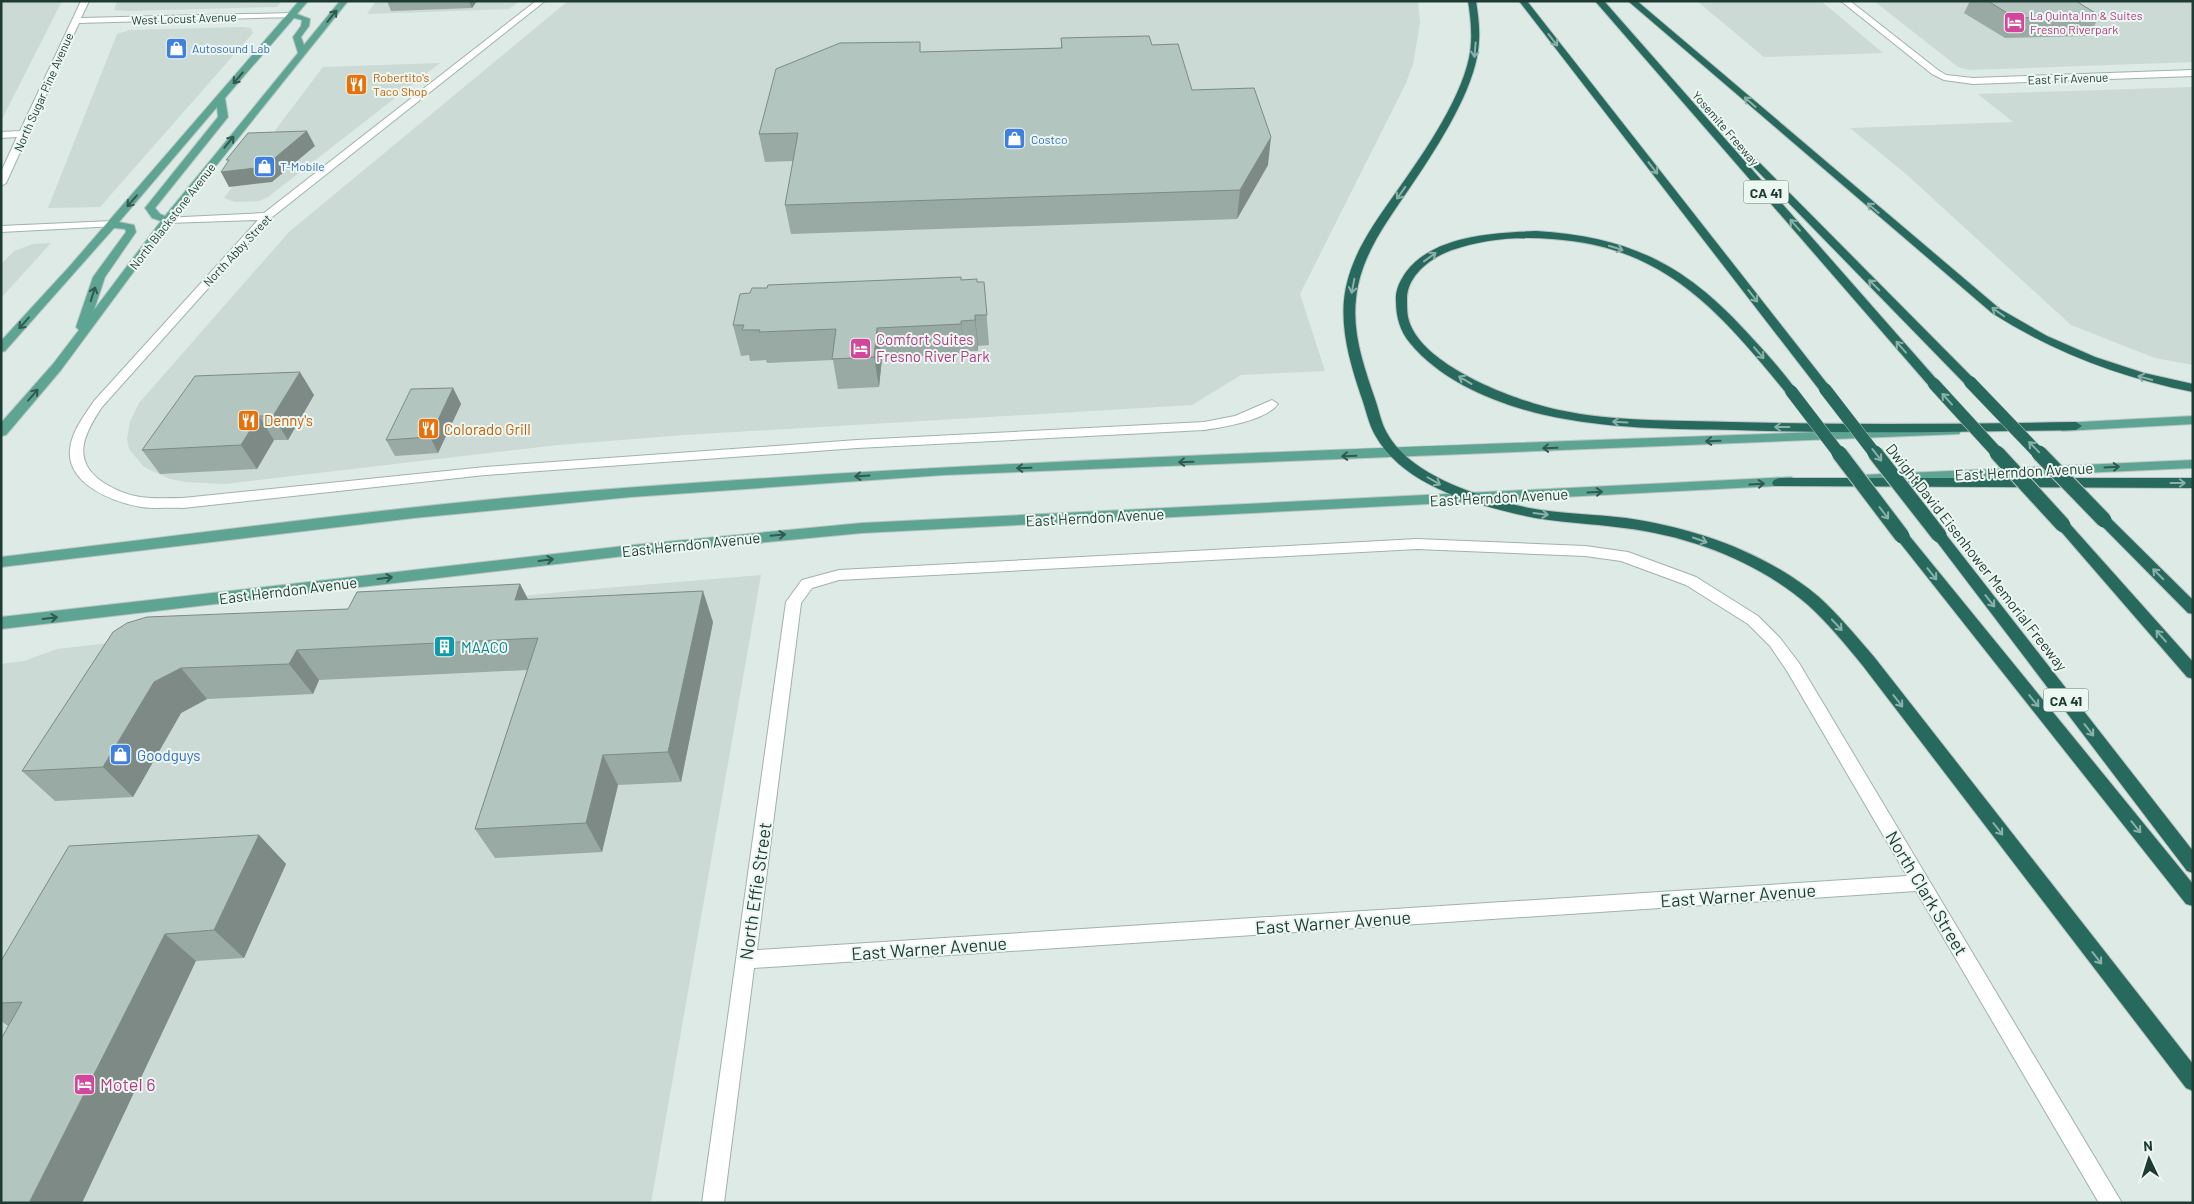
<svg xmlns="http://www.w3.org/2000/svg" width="2194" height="1204" font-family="Barlow,sans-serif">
	<rect width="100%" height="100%" fill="#ddeae5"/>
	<path fill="#cbdad4" d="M 1,1 L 62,1 L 1,121 Z
		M 117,1 L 282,1 L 277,7 L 126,11 L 114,10 Z
		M 376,1 L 520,1 L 509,9 L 367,14 Z
		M 568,1 L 1418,1 L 1420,23 L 1413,64 L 1406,83 L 1300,294 L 1325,371 L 1241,375 L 1192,405 L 684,435 L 558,445 L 225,484 L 186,482 L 170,479 L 144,467 L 129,449 L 127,439 L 130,422 L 139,403 L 289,232 Z
		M 1697,1 L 1821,1 L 1883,53 L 1764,57 Z
		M 1874,1 L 2193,1 L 2193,62 L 1969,70 L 1958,67 Z
		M 241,27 L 251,28 L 253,33 L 100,207 L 48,208 L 117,34 L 130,30 Z
		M 440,63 L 268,197 L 259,201 L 235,202 L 224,198 L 323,67 Z
		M 2193,87 L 2193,365 L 2155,358 L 2071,325 L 1906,174 L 1850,128 L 2013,122 L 1978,94 Z
		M 51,243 L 1,298 L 1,264 L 14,251 L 33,244 Z
		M 761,575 L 651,1203 L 1,1203 L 1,664 L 24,661 L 57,649 L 436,605 L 581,590 Z"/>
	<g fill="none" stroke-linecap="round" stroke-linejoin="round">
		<defs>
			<path id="minor" d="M 81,1 L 89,1 L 81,18 L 292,13 L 296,15 L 292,17 L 79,23 L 6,183 L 1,186 L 1,172 L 17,137 L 1,138 L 1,132 L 20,131 Z
				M 536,1 L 545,1 L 271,218 L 102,407 C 84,434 70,461 104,483 C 115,490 128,495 140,497 C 154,499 169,498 183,498 L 485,467 L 857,440 L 1204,422 L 1235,416 L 1272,400 L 1278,404 C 1265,421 1224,427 1204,430 L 857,448 L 485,475 L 183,508 C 169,507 155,509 141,507 C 113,502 66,484 70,449 C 72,431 84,416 94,401 L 258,220 L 167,223 L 163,222 L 162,220 L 163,218 L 264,213 Z
				M 1841,1 L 1850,1 L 1938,70 L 1946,75 L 1973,78 L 2193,70 L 2193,76 L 1973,84 L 1944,80 L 1932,74 Z
				M 112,221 L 117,224 L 116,226 L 1,232 L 1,226 Z
				M 1417,539 L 1585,546 L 1628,552 L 1696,577 L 1758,616 L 1780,638 L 1799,663 L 2122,1203 L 2099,1203 L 1916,891 L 754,968 L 724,1203 L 702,1203 L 786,602 L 802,580 L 839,570 ZM 1417,549 L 1585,556 L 1621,561 L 1686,585 L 1748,624 L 1770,646 L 1787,671 L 1907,876 L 757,950 L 801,603 L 812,588 L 839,580 Z"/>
			<path id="primary" d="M 299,1 L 308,1 L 297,14 L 310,19 L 309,26 L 301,37 L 304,45 L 340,1 L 348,1 L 163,232 L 61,370 L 6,435 L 1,436 L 1,423 L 53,364 L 79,330 L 76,327 L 93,277 L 126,232 L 125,229 L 114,228 L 5,351 L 1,352 L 1,341 L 69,267 ZM 294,18 L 302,20 L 301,26 L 293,37 L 298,53 L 165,216 L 160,214 L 155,208 L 228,117 L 225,98 ZM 217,107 L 218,117 L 145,208 L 152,218 L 161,221 L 94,310 L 105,277 L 136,232 L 134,225 L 119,222 Z
				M 2193,416 L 2193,424 L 2062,431 L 2056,427 L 2062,423 Z
				M 1954,427 L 1959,428 L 1961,431 L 1959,434 L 944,475 L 631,497 L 414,518 L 1,567 L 1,557 C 213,532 424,502 637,487 C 1075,455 1515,444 1954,427 Z
				M 2193,460 L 2193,468 L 1861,483 L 1856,482 L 1854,479 L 1856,476 L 1861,475 Z
				M 1791,477 L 1796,479 L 1798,482 L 1796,485 L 862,533 L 633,555 L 1,629 L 1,617 L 633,545 L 862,523 Z"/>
			<path id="motorway" d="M 1468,1 L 1476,1 C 1479,20 1481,38 1477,57 C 1469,99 1433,154 1409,189 C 1386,223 1360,257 1356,299 C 1352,333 1364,367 1375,399 C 1379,410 1381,423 1387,433 C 1411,477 1483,498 1529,508 C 1561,514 1594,514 1626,518 C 1695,528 1765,552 1819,597 C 1839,615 1857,637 1875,658 L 2193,1064 L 2193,1091 L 2186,1088 L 1863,666 C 1846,645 1828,623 1808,605 C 1757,561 1690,536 1624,528 C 1590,523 1555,523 1521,515 C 1470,503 1403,485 1375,435 C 1368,423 1366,409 1361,396 C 1351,366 1341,333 1344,300 C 1348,261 1370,229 1392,198 C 1419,160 1459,104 1469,58 C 1473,39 1471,20 1468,1 Z
				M 1519,1 L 1527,1 L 1829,386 L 1831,389 L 1829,392 L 1821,392 Z
				M 1595,1 L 1604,1 L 1938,381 L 1940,384 L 1938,387 L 1930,387 Z
				M 1628,1 L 1637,1 L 2000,309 L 2047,336 L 2095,357 L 2144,373 L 2193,384 L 2193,392 C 2120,377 2055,353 1992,313 Z
				M 1740,145 L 1743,146 L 1974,379 L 1976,382 L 1974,385 L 1966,385 L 1737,150 L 1735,148 Z
				M 1536,231 C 1634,237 1689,267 1753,339 C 1768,355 1784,373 1797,391 L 1795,394 L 1787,394 C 1720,312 1665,246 1552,239 C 1519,236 1484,239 1452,250 C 1432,257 1407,275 1407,299 C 1407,305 1407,312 1408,317 C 1418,365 1516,401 1559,410 C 1615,422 1674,420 1731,422 C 1846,425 1961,424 2076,422 L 2082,426 L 2076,430 C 1962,432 1849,434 1735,430 C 1671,429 1607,429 1545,415 C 1497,404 1442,382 1410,343 C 1400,331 1396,317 1396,301 C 1395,290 1400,281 1406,272 C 1434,235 1494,233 1536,231 Z
				M 1779,478 L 2193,478 L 2193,488 L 1774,486 L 1772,483 L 1774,480 Z
				M 2104,515 L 2109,517 L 2193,600 L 2193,614 L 2188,613 L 2099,523 L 2097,520 L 2099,517 Z
				M 2063,520 L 2068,522 L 2193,662 L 2193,679 L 2187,677 L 2058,528 L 2056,525 L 2058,522 Z
				M 1939,530 L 1944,532 L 2193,851 L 2193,873 L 2187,871 L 1934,538 L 1932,535 L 1934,532 Z
				M 1902,531 L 1907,533 L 2193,884 L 2193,906 L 2186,904 L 1897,539 L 1895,536 L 1897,533 Z"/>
		</defs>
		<use href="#minor" stroke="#a0b2ac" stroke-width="2"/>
		<use href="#primary" stroke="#bbc4c2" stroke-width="2"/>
		<use href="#motorway" stroke="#bbc4c2" stroke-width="2"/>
		<use href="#minor" fill="#fff" fill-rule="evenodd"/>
		<use href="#primary" fill="#5da493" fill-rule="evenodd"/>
		<use href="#motorway" fill="#27695d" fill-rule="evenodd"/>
		<defs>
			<path id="motorway-bridge-far1" d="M 1970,382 L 2040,455
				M 1934,384 L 1999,455
				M 1825,389 L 1876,455
				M 1791,391 L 1840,455"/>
			<path id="motorway-bridge" d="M 1839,453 L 1902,536
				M 1875,453 L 1939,535
				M 1997,453 L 2063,525
				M 2039,453 L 2104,520"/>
		</defs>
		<use href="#motorway-bridge-far1" stroke="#bbc4c2" stroke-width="13" stroke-linecap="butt"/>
		<use href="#motorway-bridge" stroke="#bbc4c2" stroke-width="17" stroke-linecap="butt"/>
		<use href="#motorway-bridge-far1" stroke="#27695d" stroke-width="12"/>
		<use href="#motorway-bridge" stroke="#27695d" stroke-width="15"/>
	</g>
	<path fill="#99a9a3" d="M 387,1 L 477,1 L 472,8 L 391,11 Z
		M 1970,1 L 2076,1 L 2100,16 L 2088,36 L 2005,38 L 1964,13 Z
		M 1061,38 L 1152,45 L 1192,90 L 1268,165 L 1237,219 L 791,234 L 785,205 L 793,161 L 765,162 L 759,134 L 921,52 L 1061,48 Z
		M 961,280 L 977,282 L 984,282 L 989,345 L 978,346 L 978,351 L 964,351 L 964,354 L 882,358 L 879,387 L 838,389 L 833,360 L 767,363 L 766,360 L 750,361 L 749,355 L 741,356 L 733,325 Z
		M 453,388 L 461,404 L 438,453 L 395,456 L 386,440 Z
		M 314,395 L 288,440 L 274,440 L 257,469 L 160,474 L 142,450 Z
		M 520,584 L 528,599 L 713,622 L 681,782 L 618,785 L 602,852 L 495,858 L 475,829 L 527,670 L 319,680 L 313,694 L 207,699 L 181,713 L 133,797 L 55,801 L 22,771 L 113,632 L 348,609 Z
		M 259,835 L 286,864 L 244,958 L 196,961 L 8,1026 L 1,1021 L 1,961 Z"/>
	<path fill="#7d8a85" d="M 469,1 L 477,1 L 472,8 Z
		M 307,131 L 315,146 L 272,182 L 229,187 L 221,172 Z
		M 1271,137 L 1268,165 L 1237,219 L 1240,190 Z
		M 975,315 L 978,346 L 978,351 L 975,320 Z
		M 961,321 L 964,351 L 964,354 L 961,324 Z
		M 877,328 L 882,358 L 879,387 L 874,357 Z
		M 300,372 L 314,395 L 288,440 L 273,416 Z
		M 453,388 L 461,404 L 438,453 L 430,437 Z
		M 259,416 L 274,440 L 257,469 L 241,445 Z
		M 520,584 L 536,615 L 515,600 Z
		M 703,591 L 713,622 L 681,782 L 668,752 Z
		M 297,650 L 319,680 L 313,694 L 289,664 Z
		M 181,668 L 207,699 L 181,713 L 133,797 L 103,767 L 154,682 Z
		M 603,755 L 618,785 L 602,852 L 586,823 Z
		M 259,835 L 286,864 L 244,958 L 214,930 Z
		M 165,934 L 196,961 L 82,1203 L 29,1203 Z"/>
	<path fill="#b2c5be" stroke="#7d8a85" d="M 1988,1 L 2076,1 L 2100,16 L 2015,18 Z
		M 1149,36 L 1152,45 L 1178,44 L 1192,90 L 1254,88 L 1271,137 L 1240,190 L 785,205 L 798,133 L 759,134 L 776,69 L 840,43 L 920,42 L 920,52 L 1062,48 L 1061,38 Z
		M 307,131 L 264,167 L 221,172 L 229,160 L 226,160 L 248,133 Z
		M 961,277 L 961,280 L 977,279 L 977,282 L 984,282 L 987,315 L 975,315 L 975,320 L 961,321 L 961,324 L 877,328 L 874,357 L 832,359 L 836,329 L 759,332 L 760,330 L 742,330 L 744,325 L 733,325 L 740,294 L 750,293 L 752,288 L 767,288 L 768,285 Z
		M 300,372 L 273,416 L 259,416 L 241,445 L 142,450 L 195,376 Z
		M 453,388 L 430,437 L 386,440 L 411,389 Z
		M 520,584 L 515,600 L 703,591 L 668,752 L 603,755 L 586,823 L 475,829 L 538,638 L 297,650 L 289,664 L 181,668 L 154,682 L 103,767 L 22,771 L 113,632 L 127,623 L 147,617 L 348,609 L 357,592 Z
		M 259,835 L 214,930 L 165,934 L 29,1203 L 1,1203 L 1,1039 L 22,1002 L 1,1003 L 1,961 L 69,846 Z"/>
	<defs><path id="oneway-shaft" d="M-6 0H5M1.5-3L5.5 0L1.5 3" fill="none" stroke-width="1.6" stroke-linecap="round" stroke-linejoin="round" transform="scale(1.25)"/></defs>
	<g stroke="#305a50">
		<use href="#oneway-shaft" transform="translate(332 16) rotate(-51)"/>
		<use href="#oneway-shaft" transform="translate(238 78) rotate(130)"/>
		<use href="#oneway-shaft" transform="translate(229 142) rotate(-51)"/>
		<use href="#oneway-shaft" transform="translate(132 201) rotate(131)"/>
		<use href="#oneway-shaft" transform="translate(93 294) rotate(-72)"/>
		<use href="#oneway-shaft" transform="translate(24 323) rotate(132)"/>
		<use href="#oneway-shaft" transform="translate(33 395) rotate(-49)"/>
		<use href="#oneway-shaft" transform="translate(1713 441) rotate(178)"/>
		<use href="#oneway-shaft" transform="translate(1550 448) rotate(178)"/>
		<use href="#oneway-shaft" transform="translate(1349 456) rotate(178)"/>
		<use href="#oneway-shaft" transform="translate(1186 462) rotate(178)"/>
		<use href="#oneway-shaft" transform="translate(2112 467) rotate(-3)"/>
		<use href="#oneway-shaft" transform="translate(1024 468) rotate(178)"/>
		<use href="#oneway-shaft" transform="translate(862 476) rotate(176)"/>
		<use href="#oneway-shaft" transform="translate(1757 484) rotate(-3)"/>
		<use href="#oneway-shaft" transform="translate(1595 492) rotate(-3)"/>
		<use href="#oneway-shaft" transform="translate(778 535) rotate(-5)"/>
		<use href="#oneway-shaft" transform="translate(546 560) rotate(-7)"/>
		<use href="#oneway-shaft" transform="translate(385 578) rotate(-7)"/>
		<use href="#oneway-shaft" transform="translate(50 618) rotate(-7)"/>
	</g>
	<g stroke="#8ab0a8">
		<use href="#oneway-shaft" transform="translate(1553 40) rotate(52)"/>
		<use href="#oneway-shaft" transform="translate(1475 50) rotate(95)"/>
		<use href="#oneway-shaft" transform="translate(1750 102) rotate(-139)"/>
		<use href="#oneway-shaft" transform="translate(1653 168) rotate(52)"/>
		<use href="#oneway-shaft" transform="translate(1401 193) rotate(125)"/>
		<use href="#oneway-shaft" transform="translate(1873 208) rotate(-139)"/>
		<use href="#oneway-shaft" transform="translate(1795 225) rotate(-131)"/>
		<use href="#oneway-shaft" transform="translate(1616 248) rotate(17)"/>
		<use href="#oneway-shaft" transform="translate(1430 257) rotate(-36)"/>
		<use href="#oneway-shaft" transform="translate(1874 285) rotate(-135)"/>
		<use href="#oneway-shaft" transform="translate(1353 286) rotate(101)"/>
		<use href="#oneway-shaft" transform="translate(1753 296) rotate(52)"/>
		<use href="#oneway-shaft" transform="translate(1998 312) rotate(-145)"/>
		<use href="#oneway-shaft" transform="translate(1901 347) rotate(-131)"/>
		<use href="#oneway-shaft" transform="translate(1759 353) rotate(49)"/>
		<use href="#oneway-shaft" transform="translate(2145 378) rotate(-165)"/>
		<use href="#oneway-shaft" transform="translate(1465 380) rotate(-149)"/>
		<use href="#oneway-shaft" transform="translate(1947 399) rotate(-132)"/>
		<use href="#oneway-shaft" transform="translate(1620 422) rotate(-177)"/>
		<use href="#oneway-shaft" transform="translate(1782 427) rotate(-180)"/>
		<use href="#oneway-shaft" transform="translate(2034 447) rotate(-134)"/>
		<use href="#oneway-shaft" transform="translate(1877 455) rotate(52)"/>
		<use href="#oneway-shaft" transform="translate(1434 481) rotate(30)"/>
		<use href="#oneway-shaft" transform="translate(2178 483)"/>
		<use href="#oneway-shaft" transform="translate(1884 513) rotate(53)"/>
		<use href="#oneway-shaft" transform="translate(1541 514) rotate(7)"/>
		<use href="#oneway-shaft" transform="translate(1700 540) rotate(19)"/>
		<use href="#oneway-shaft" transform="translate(1932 574) rotate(51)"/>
		<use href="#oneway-shaft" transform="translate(2158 574) rotate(-135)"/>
		<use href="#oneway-shaft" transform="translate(1990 601) rotate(52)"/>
		<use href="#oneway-shaft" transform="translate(1837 625) rotate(47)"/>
		<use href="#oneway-shaft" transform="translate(2161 636) rotate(-131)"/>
		<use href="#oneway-shaft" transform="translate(1898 701) rotate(52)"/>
		<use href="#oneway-shaft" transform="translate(2034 701) rotate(51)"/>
		<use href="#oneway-shaft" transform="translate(2089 730) rotate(52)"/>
		<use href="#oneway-shaft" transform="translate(2136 827) rotate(51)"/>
		<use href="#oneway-shaft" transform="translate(1998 829) rotate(52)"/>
		<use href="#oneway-shaft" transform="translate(2097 958) rotate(52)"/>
	</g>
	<defs>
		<symbol id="hotel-square" viewBox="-11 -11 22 22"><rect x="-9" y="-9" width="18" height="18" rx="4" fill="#d1479c" stroke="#edf7f2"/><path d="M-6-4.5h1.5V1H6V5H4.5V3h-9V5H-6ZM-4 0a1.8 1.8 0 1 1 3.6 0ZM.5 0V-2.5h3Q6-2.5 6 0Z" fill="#fff"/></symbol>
		<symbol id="shop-square" viewBox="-11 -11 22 22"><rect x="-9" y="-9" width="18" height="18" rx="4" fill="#3f7fe0" stroke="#edf7f2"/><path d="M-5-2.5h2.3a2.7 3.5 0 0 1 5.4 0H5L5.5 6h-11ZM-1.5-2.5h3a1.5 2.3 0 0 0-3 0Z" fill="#fff"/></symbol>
		<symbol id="restaurant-square" viewBox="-11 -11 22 22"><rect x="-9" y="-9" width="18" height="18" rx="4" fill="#e8710a" stroke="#edf7f2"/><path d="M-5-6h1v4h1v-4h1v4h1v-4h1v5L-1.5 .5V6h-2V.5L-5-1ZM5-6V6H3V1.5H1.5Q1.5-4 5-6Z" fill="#fff"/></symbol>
		<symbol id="building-square" viewBox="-11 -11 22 22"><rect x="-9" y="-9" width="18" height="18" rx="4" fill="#0f9aa8" stroke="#edf7f2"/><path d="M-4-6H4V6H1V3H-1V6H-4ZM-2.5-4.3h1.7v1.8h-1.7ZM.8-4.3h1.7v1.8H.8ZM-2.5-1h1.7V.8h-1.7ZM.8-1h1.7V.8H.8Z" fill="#fff"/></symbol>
	</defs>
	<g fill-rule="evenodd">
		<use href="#hotel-square" x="2002" y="10" width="25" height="25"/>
		<use href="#shop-square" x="164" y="36" width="25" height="25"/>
		<use href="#restaurant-square" x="344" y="72" width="25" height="25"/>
		<use href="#shop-square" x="1002" y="126" width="25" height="25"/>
		<use href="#shop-square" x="252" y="154" width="25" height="25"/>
		<use href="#hotel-square" x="848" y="336" width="25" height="25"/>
		<use href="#restaurant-square" x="236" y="408" width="25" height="25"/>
		<use href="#restaurant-square" x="416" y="416" width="25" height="25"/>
		<use href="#building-square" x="432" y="634" width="25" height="25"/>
		<use href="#shop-square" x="108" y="742" width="25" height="25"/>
		<use href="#hotel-square" x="72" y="1072" width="25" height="25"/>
	</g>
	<g text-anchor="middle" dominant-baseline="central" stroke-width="4" stroke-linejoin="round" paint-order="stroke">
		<g font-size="12" fill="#b23c85" stroke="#edf7f2" text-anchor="start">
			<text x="2030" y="15">La Quinta Inn &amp; Suites<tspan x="2030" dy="14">Fresno Riverpark</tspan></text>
		</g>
		<g font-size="12" fill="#1d3b33" stroke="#edf7f2">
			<text transform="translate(184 18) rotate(-2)">West Locust Avenue</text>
			<text transform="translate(2068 78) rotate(-2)">East Fir Avenue</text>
			<text transform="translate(43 92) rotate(-66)">North Sugar Pine Avenue</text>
			<text transform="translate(1726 128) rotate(49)">Yosemite Freeway</text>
			<text transform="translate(172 216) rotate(-52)">North Blackstone Avenue</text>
			<text transform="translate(237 250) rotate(-47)">North Abby Street</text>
		</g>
		<g font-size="12" fill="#366cbe" stroke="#edf7f2" text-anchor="start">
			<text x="192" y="48">Autosound Lab</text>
			<text x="1031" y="139">Costco</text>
			<text x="280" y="166">T-Mobile</text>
		</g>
		<g font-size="12" fill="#c56008" stroke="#edf7f2" text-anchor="start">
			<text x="373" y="77">Robertito's<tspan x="373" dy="14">Taco Shop</tspan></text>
		</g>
		<g fill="#edf7f2" stroke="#5b736c" stroke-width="1">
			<rect x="1743.5" y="180.5" width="45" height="23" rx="4"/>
			<rect x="2043.5" y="688.5" width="45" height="23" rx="4"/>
		</g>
		<g font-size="14" font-weight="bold" fill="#1d3b33">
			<text x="1766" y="192">CA 41</text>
			<text x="2066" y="700">CA 41</text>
		</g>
		<g font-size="15" fill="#b23c85" stroke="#edf7f2" text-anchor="start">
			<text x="876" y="339">Comfort Suites<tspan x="876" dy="17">Fresno River Park</tspan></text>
		</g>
		<g font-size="15" fill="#c56008" stroke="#edf7f2" text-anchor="start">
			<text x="264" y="420">Denny's</text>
			<text x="444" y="429">Colorado Grill</text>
		</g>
		<g font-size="15" fill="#1d3b33" stroke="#edf7f2">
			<text transform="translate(2024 471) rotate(-3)">East Herndon Avenue</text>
			<text transform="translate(1499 497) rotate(-3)">East Herndon Avenue</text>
			<text transform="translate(1095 517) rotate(-3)">East Herndon Avenue</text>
			<text transform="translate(691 544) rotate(-6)">East Herndon Avenue</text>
			<text transform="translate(1977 557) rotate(52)">Dwight David Eisenhower Memorial Freeway</text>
			<text transform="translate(288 590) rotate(-7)">East Herndon Avenue</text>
		</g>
		<g font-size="15" fill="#0d838f" stroke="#edf7f2" text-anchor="start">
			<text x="461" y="647">MAACO</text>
		</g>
		<g font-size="15" fill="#366cbe" stroke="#edf7f2" text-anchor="start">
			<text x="137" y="755">Goodguys</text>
		</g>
		<g font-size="18" fill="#1d3b33" stroke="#edf7f2">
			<text transform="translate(755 891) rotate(-82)">North Effie Street</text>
			<text transform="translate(1927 893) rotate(59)">North Clark Street</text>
			<text transform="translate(1738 895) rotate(-4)">East Warner Avenue</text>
			<text transform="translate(1333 922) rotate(-4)">East Warner Avenue</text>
			<text transform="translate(929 948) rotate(-4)">East Warner Avenue</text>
		</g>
		<g font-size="18" fill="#b23c85" stroke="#edf7f2" text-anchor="start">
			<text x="100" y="1084">Motel 6</text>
		</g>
	</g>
	<rect width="2194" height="1204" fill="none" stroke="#1d3b33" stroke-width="5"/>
	<g transform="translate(2149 1159) rotate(356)" stroke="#edf7f2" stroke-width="4" paint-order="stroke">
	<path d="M0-4L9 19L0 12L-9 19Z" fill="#1d3b33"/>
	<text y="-8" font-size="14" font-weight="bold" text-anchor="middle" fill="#1d3b33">N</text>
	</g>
</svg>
